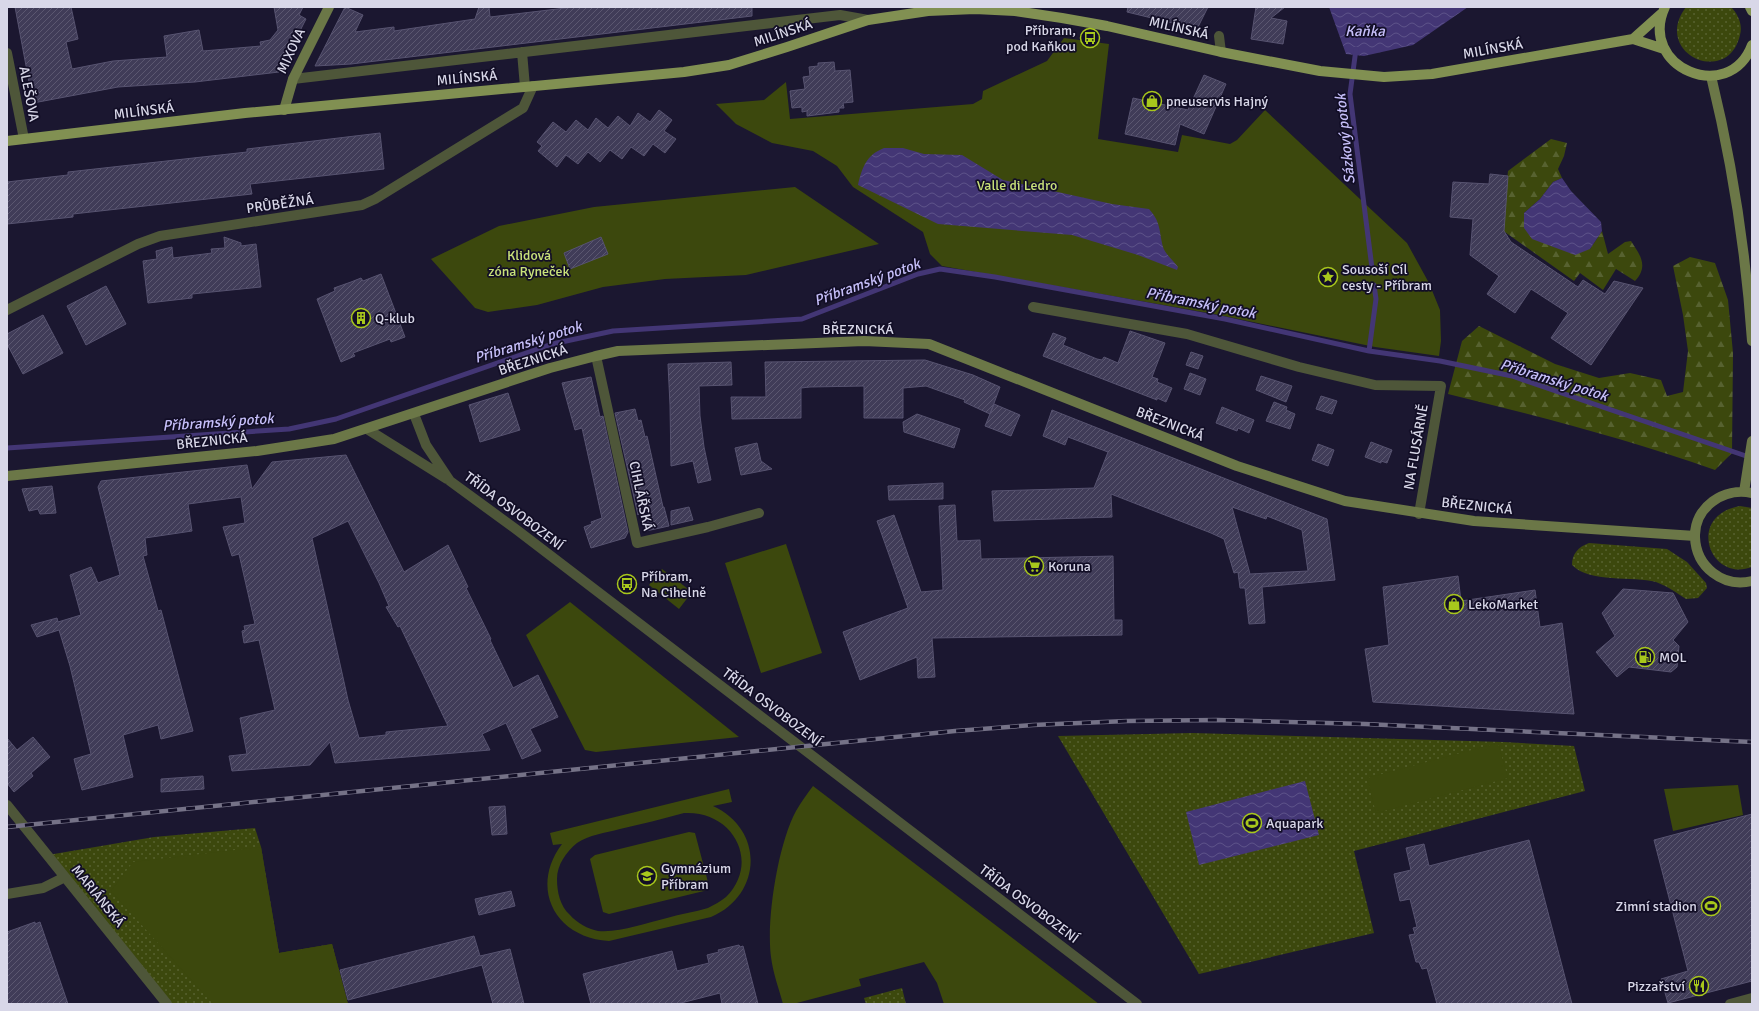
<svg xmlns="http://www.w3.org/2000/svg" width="1759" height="1011" font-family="Signika,sans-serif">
	<defs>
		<pattern id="grass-dots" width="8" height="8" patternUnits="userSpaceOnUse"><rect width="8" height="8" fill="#3c480d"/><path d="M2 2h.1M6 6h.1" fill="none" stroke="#576230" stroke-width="1.8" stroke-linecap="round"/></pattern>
		<pattern id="forest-firs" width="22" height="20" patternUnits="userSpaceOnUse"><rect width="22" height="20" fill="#3c480d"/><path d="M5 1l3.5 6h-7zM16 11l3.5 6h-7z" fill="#576230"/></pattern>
		<pattern id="water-waves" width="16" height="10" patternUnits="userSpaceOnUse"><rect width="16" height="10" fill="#433675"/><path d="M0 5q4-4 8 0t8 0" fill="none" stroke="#5d5289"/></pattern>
		<pattern id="building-hatch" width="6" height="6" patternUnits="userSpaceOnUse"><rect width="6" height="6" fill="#403c58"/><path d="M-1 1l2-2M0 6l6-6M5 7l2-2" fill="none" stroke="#5b5770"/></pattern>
	</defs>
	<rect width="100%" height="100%" fill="#1b1730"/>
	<path fill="url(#grass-dots)" d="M 1686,7 L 1731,7 C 1738,14 1743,25 1740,35 C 1728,88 1651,53 1686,7 Z
		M 1740,506 L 1752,508 L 1752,567 C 1710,583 1685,516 1740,506 Z
		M 1589,543 L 1667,549 L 1687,562 L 1706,583 L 1707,588 L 1698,598 L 1686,599 C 1677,593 1667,586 1656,582 C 1633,576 1589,583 1572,565 C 1572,554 1578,547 1589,543 Z
		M 1192,733 L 1504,742 L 1574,746 L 1585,791 L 1354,851 L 1374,933 L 1199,974 L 1058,736 Z
		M 255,828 L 261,847 L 279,953 L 332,944 L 348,1004 L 168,1004 L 48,855 L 154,837 Z
		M 902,988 L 906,1004 L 866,1004 L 864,998 Z"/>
	<path fill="url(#forest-firs)" d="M 1551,139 L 1567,143 L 1564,156 L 1558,169 L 1562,178 L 1553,182 L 1540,199 L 1524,213 L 1590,249 L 1602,231 L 1608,254 L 1625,242 L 1631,241 C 1640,255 1649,266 1635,281 L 1616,269 L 1603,290 L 1580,273 L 1574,281 L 1502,230 L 1508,171 Z
		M 1690,257 L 1715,263 L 1728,300 L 1733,353 L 1732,453 L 1715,470 C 1627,439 1538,416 1448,394 L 1462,341 L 1479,326 L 1555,364 L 1599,378 L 1630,373 L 1661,380 L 1667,396 L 1683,392 L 1688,351 L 1683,315 L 1673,266 Z"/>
	<path fill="#3c480d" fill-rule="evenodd" d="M 1064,38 L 1109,44 L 1098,139 L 1178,152 L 1182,135 L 1230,144 L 1237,140 L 1265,110 L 1407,243 L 1429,283 L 1440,310 L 1441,341 L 1439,356 L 1375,347 L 1214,314 L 942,266 L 930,254 L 923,232 L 853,187 L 837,166 L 813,151 L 772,143 L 736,124 L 716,104 L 764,100 L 786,82 L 790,119 L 973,104 L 982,99 L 983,91 L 1047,61 Z
		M 795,187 L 879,244 L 746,275 L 665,279 L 603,287 L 537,305 L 488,312 L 475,308 L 431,259 L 499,226 L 594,207 Z
		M 786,544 L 822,653 L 761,673 L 725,563 Z
		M 662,569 L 692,592 L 679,609 L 649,585 Z
		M 570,602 L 739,737 L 596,752 L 585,750 L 526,635 Z
		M 1498,743 L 1508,778 L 1376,813 L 1367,778 Z
		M 1738,785 L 1743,815 L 1673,831 L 1664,789 Z
		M 813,786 L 1099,1004 L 944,1004 L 937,983 L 924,962 L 859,979 L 861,986 L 793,1004 L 783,1004 C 779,989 773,973 771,957 C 766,920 778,844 796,811 C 801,802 807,794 813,786 Z
		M 729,789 L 732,802 L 713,806 C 765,830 762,895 711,917 L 609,941 C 555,938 529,888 562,844 L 553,845 L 550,833 ZM 684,813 C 733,810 761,862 726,897 C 721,901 714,905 708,908 C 695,912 680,914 667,918 C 645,923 620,933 598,931 C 588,929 577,923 570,915 C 560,906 557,892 557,879 C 557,865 566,852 577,843 C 589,835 605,833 620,829 C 641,824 663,819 684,813 Z
		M 689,832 L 695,833 L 709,886 L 704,891 L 609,914 L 603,912 L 590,859 L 595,855 Z
		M 261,847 L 279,953 L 332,944 L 348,1004 L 213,1004 L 111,891 L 133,862 Z"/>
	<path fill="url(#water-waves)" d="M 1329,7 L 1468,7 L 1413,45 L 1364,56 L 1346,54 Z
		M 884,148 L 903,148 L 924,154 L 962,155 L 1003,180 L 1112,204 L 1149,209 C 1161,222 1159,231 1163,247 C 1165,254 1174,261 1178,267 L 1177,270 L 1138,255 L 1072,235 L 938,224 L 858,185 C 862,168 866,155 884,148 Z
		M 1562,178 L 1571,191 L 1601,222 L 1602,231 L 1590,249 L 1575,255 L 1532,239 L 1524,228 L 1524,213 L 1540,199 L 1553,182 Z
		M 1305,781 L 1319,835 L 1199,865 L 1186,812 Z"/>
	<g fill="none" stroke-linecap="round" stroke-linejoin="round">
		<path stroke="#433675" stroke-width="5" d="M 1356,49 L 1350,94 L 1372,268
			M 1369,351 L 1376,299 L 1374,285
			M 7,448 L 289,429 L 336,419 L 552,344 L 613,331 L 802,319 L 918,274 L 940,269 L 995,277 L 1225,319 L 1369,351 L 1440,361 L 1512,376 L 1749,457"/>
	</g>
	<path fill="url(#building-hatch)" stroke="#575370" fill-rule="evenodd" d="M 15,7 L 71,7 L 78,39 L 66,42 L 72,69 L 113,61 L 167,57 L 164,36 L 199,30 L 203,51 L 261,46 L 260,42 L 270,40 L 278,30 L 274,7 L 303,7 L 299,15 L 306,19 L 279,72 L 195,82 L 118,87 L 33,103 Z
		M 345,7 L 363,15 L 355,32 L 394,27 L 394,31 L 475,19 L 479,7 L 489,7 L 490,17 L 574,7 L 752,7 L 752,16 L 351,64 L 315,66 Z
		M 1128,7 L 1208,7 L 1197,29 L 1127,12 Z
		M 1256,7 L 1285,7 L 1271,18 L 1287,21 L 1283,44 L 1251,39 Z
		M 834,62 L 835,71 L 850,70 L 853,102 L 843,103 L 844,108 L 839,108 L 839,112 L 807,116 L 807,111 L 802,112 L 802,107 L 792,108 L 790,91 L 805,89 L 803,77 L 810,76 L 809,67 L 818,66 L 818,63 Z
		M 1204,75 L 1226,84 L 1204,134 L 1180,124 L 1175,145 L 1125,134 L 1133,98 L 1188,110 Z
		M 659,110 L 672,120 L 664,131 L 676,139 L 665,153 L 653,144 L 644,156 L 631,147 L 622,159 L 610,150 L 600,162 L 588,152 L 578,164 L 566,155 L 557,167 L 538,151 L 542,146 L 537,142 L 553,122 L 566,132 L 576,120 L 588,130 L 596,118 L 608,128 L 618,116 L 630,126 L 638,113 L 650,122 Z
		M 380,133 L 384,169 L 250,184 L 252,194 L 73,214 L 73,217 L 7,224 L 7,182 L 68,175 L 68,172 L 247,152 L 247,149 Z
		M 1490,174 L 1508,176 L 1504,231 L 1511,242 L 1578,287 L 1583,280 L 1605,294 L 1614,281 L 1643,288 L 1591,365 L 1551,338 L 1568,313 L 1531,289 L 1515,313 L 1487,294 L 1499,276 L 1470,255 L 1473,219 L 1450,217 L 1453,182 L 1489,184 Z
		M 224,237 L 241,243 L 241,246 L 256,244 L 261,287 L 192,294 L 192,298 L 148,303 L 143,261 L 157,259 L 156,251 L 172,247 L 173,258 L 212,253 L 211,249 L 225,248 Z
		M 601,237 L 608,254 L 570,269 L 564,253 Z
		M 381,274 L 405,337 L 391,342 L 390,339 L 353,353 L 355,356 L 341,362 L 317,299 L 335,291 L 334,288 L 351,282 L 361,278 L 363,281 Z
		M 106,286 L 126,324 L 86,345 L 67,306 Z
		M 43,315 L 63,353 L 23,374 L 7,344 L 7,334 Z
		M 1130,331 L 1165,343 L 1152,377 L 1158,379 L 1157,382 L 1172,388 L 1166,402 L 1157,398 L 1157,400 L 1043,356 L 1053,333 L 1066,338 L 1063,345 L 1097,359 L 1102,360 L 1104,357 L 1118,363 Z
		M 1191,352 L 1203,356 L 1198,369 L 1186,365 Z
		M 925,360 L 973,375 L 1000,387 L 990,414 L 964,402 L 965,400 L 926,386 L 903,388 L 903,418 L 864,418 L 864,386 L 810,387 L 801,388 L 801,418 L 732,419 L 731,397 L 766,397 L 765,362 Z
		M 731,362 L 732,385 L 699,386 L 700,416 L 704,447 L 711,480 L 698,483 L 693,461 L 671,466 L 670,405 L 668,364 Z
		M 1190,373 L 1206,379 L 1200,395 L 1184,389 Z
		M 1261,376 L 1292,386 L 1286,402 L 1256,390 Z
		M 591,377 L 600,417 L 603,416 L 628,532 L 625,538 L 591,548 L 584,527 L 592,524 L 591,522 L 602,518 L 582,428 L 575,430 L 562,383 Z
		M 508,393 L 520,430 L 480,442 L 469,405 Z
		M 1321,396 L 1337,401 L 1332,414 L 1316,409 Z
		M 1274,402 L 1287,407 L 1286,410 L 1295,414 L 1290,429 L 1266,421 Z
		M 994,404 L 1020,415 L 1011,436 L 985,426 Z
		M 1222,407 L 1254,420 L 1249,433 L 1238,428 L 1237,431 L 1216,423 Z
		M 635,409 L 638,421 L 641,420 L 645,437 L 647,436 L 663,507 L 664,507 L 669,526 L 646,531 L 641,509 L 638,515 L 615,413 Z
		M 1052,410 L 1327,519 L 1335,580 L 1262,587 L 1265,623 L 1249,624 L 1245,588 L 1240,588 L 1238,572 L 1234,573 L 1224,539 L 1211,533 L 1111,494 L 1112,517 L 994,521 L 992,491 L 1094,488 L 1108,452 L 1068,437 L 1065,445 L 1043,436 ZM 1232,507 L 1266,519 L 1267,516 L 1302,530 L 1308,571 L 1250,574 Z
		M 917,414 L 960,429 L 954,448 L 904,432 L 903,422 Z
		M 1371,442 L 1392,450 L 1387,463 L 1381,461 L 1381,463 L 1365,457 Z
		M 757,443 L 761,461 L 772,469 L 741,475 L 735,448 Z
		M 1318,444 L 1334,450 L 1328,466 L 1312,460 Z
		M 346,455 L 404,572 L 448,545 L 468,587 L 466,588 L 491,639 L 490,640 L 513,688 L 538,675 L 558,717 L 530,729 L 541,751 L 522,759 L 506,723 L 482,734 L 490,750 L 335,763 L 330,742 L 310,765 L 232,771 L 229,756 L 247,754 L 240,718 L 275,710 L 259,640 L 244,643 L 242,631 L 245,630 L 244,626 L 255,624 L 239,554 L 232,556 L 223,527 L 245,523 L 241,497 L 188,504 L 192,531 L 145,538 L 147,555 L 143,556 L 158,611 L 161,610 L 193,731 L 161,739 L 158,725 L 123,735 L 133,777 L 82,790 L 74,759 L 91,754 L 70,666 L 59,630 L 37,637 L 31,625 L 57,618 L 58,622 L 81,615 L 70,575 L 91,567 L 98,583 L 120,575 L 98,487 L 101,481 L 247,465 L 252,489 L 272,462 ZM 348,521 L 379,583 L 389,606 L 386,607 L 398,627 L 400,626 L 448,726 L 386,732 L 386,735 L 359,738 L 348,700 L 312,538 Z
		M 943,483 L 943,499 L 889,500 L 888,486 Z
		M 52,486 L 56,513 L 40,514 L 38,509 L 29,511 L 22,489 Z
		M 955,505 L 957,541 L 980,540 L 981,559 L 1113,556 L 1114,620 L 1122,620 L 1122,635 L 932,638 L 935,677 L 918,678 L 917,657 L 860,680 L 843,632 L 908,608 L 877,521 L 894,515 L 921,592 L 943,590 L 939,506 Z
		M 689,507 L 693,520 L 671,525 L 671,511 Z
		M 1458,576 L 1461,601 L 1535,590 L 1540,627 L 1562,623 L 1574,714 L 1373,702 L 1365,649 L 1389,645 L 1383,587 Z
		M 1623,589 L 1673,593 L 1688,622 L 1673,640 L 1679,646 L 1677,667 L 1671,672 L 1629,667 L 1617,677 L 1596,652 L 1615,636 L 1602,613 Z
		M 33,737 L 50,757 L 31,773 L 33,776 L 14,792 L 7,783 L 7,738 L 17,750 Z
		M 203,776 L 204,789 L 161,792 L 161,779 Z
		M 505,806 L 507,834 L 492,835 L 489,807 Z
		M 1752,814 L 1752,981 L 1668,1003 L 1661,979 L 1688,971 L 1654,840 Z
		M 1529,840 L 1572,1004 L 1437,1004 L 1427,968 L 1422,969 L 1419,962 L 1416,962 L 1409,935 L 1415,934 L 1413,928 L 1417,927 L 1410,899 L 1400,901 L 1394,874 L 1411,870 L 1406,848 L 1424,844 L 1429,866 Z
		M 511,891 L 515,906 L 479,915 L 475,899 Z
		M 35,922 L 35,924 L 40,922 L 68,1004 L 7,1004 L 7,932 Z
		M 474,936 L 480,956 L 510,949 L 524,1004 L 493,1004 L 482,965 L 348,1000 L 340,970 Z
		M 739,945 L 740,947 L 743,946 L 758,1004 L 722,1004 L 720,993 L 677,1004 L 591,1004 L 583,974 L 672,951 L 677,971 L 709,963 L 707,955 L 719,952 L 718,950 Z"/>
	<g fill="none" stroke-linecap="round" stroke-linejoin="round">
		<path stroke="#4e5639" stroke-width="10" d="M 1219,36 L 1221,52
			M 522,52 L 525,87
			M 7,53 L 24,139
			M 293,79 L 840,15 L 868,20
			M 1033,307 L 1187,334 L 1299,367 L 1375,385 L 1441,386 L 1419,514
			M 7,310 L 138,244 L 160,236 L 362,205 L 375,199 L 523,108 L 533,86
			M 596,356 L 637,543 L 708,527 L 759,513
			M 414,414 L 426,445 L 450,481 L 517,530 L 1137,1004
			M 367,429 L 447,479
			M 7,805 L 167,1004
			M 7,894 L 43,888 L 65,877
			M 1730,1004 L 1752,998"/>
		<path stroke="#6b7747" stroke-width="10" d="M 1711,76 C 1732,162 1746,253 1752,341
			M 284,110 L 293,79 L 329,7
			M 7,476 L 257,451 L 334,439 L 550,368 L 596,356 L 618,351 L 864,341 L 929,344 L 1237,466 L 1345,501 L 1474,521 L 1695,536
			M 1744,492 L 1752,441
			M 1752,493 C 1724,487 1694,507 1695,537 C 1696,567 1723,588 1752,581"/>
		<path stroke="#819052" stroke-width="10" d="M 1665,7 C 1637,67 1729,106 1752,45
			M 1750,7 L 1752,11
			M 1633,39 L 1661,14
			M 7,141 L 245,113 L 684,72 L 729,65 L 787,47 L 868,20 L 928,11 L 975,9 L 1015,11 L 1062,18 L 1107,26 L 1221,52 L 1320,71 L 1384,77 L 1432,74 L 1633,39 L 1664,49"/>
		<defs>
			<path id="rail" d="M 7,827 L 955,731 L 1033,725 L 1127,721 L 1217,720 L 1365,724 L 1752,742"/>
		</defs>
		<use href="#rail" stroke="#757287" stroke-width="4.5"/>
		<use href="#rail" stroke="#120e26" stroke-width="3" stroke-dasharray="9" stroke-linecap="butt"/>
	</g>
	<defs>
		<symbol id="bus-ring" viewBox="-11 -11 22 22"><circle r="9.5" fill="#120e26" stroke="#a8c71c" stroke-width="1.5"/><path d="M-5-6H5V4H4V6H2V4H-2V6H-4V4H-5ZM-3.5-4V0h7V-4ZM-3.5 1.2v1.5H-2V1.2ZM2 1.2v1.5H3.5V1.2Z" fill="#a8c71c"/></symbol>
		<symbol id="shop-ring" viewBox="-11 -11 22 22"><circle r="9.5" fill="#120e26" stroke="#a8c71c" stroke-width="1.5"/><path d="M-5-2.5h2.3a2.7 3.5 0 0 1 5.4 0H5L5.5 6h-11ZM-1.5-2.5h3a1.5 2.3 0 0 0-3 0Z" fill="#a8c71c"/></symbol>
		<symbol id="sight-ring" viewBox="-11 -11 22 22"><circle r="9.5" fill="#120e26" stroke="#a8c71c" stroke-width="1.5"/><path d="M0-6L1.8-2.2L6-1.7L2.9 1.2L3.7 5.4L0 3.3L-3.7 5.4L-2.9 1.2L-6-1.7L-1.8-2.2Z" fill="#a8c71c"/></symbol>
		<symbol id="building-ring" viewBox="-11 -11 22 22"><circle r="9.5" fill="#120e26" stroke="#a8c71c" stroke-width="1.5"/><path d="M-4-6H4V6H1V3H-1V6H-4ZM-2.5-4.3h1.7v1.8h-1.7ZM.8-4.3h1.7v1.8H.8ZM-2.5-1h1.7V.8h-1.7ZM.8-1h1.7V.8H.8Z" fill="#a8c71c"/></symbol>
		<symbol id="supermarket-ring" viewBox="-11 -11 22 22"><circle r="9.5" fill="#120e26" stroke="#a8c71c" stroke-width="1.5"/><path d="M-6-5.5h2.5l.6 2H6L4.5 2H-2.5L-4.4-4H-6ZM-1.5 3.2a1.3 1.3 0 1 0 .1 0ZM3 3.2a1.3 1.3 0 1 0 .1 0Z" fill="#a8c71c"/></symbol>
		<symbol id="fuel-ring" viewBox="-11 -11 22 22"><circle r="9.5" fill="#120e26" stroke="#a8c71c" stroke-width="1.5"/><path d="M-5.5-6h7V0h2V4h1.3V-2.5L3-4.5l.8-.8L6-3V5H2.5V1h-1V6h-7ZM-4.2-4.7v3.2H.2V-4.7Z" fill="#a8c71c"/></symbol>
		<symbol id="stadium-ring" viewBox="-11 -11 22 22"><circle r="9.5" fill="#120e26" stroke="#a8c71c" stroke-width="1.5"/><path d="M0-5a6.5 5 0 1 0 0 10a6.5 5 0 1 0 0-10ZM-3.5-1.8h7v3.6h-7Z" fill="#a8c71c"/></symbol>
		<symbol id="school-ring" viewBox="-11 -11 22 22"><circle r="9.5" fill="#120e26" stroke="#a8c71c" stroke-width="1.5"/><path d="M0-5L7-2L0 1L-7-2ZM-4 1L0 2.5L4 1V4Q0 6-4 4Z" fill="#a8c71c"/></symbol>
		<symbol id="restaurant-ring" viewBox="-11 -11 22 22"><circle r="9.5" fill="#120e26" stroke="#a8c71c" stroke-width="1.5"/><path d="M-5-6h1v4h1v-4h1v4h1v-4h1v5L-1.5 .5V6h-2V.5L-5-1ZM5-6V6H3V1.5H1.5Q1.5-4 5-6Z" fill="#a8c71c"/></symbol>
	</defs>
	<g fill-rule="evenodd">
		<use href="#bus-ring" x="1079" y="27" width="22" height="22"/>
		<use href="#shop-ring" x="1141" y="90" width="22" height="22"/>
		<use href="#sight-ring" x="1317" y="266" width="22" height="22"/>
		<use href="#building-ring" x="350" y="307" width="22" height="22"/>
		<use href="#supermarket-ring" x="1023" y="555" width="22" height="22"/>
		<use href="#bus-ring" x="616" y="573" width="22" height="22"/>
		<use href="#shop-ring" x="1443" y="593" width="22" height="22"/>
		<use href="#fuel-ring" x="1634" y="646" width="22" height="22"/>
		<use href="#stadium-ring" x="1241" y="812" width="22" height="22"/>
		<use href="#school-ring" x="636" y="865" width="22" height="22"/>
		<use href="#stadium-ring" x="1700" y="895" width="22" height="22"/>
		<use href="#restaurant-ring" x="1688" y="975" width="22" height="22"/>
	</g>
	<g text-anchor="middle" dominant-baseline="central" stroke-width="3.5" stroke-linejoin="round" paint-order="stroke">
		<g font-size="14" fill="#d8d7e8" stroke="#120e26">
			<text transform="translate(1179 28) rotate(13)">MILÍNSKÁ</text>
			<text transform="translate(783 33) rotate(-18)">MILÍNSKÁ</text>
			<text transform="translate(1493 49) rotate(-10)">MILÍNSKÁ</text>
			<text transform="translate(291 51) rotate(-65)">MIXOVA</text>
			<text transform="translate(467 78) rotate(-5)">MILÍNSKÁ</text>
			<text transform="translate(29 94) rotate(79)">ALEŠOVA</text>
			<text transform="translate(144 111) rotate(-7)">MILÍNSKÁ</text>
			<text transform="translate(280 204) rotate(-8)">PRŮBĚŽNÁ</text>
			<text x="858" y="329">BŘEZNICKÁ</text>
			<text transform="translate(533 360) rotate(-18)">BŘEZNICKÁ</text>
			<text transform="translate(1170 424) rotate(21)">BŘEZNICKÁ</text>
			<text transform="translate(212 441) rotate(-6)">BŘEZNICKÁ</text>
			<text transform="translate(1416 447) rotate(-80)">NA FLUSÁRNĚ</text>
			<text transform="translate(641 496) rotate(78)">CIHLÁŘSKÁ</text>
			<text transform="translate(1477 506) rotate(6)">BŘEZNICKÁ</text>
			<text transform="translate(514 511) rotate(37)">TŘÍDA OSVOBOZENÍ</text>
			<text transform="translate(772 707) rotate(37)">TŘÍDA OSVOBOZENÍ</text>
			<text transform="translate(98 896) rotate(51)">MARIÁNSKÁ</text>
			<text transform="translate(1029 904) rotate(37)">TŘÍDA OSVOBOZENÍ</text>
		</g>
		<g font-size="14" fill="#d8d7e8" stroke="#120e26" text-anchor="start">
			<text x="1076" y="30" text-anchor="end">Příbram,<tspan x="1076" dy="16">pod Kaňkou</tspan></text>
			<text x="1166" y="101">pneuservis Hajný</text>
			<text x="1342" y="269">Sousoší Cíl<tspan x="1342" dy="16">cesty - Příbram</tspan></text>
			<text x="375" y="318">Q-klub</text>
			<text x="1048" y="566">Koruna</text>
			<text x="641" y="576">Příbram,<tspan x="641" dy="16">Na Cihelně</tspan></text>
			<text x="1468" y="604">LekoMarket</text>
			<text x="1659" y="657">MOL</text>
			<text x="1266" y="823">Aquapark</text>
			<text x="661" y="868">Gymnázium<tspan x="661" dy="16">Příbram</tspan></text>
			<text x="1697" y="906" text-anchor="end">Zimní stadion</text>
			<text x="1685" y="986" text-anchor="end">Pizzařství</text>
		</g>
		<g font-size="14" fill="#c9e27a" stroke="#120e26">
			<text x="1017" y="185">Valle di Ledro</text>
			<text x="529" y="255">Klidová<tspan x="529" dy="16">zóna Ryneček</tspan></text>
		</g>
		<g font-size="15" font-style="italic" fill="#c6bff9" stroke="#120e26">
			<text x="1365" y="31">Kaňka</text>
			<text transform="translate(1345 139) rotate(-96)">Sázkový potok</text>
			<text transform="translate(867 282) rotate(-20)">Příbramský potok</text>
			<text transform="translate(1201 303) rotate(11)">Příbramský potok</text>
			<text transform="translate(528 342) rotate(-17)">Příbramský potok</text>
			<text transform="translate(1554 380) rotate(17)">Příbramský potok</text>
			<text transform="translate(218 422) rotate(-4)">Příbramský potok</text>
		</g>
	</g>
	<rect width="1759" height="1011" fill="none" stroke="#d8d7e8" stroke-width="16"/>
</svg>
